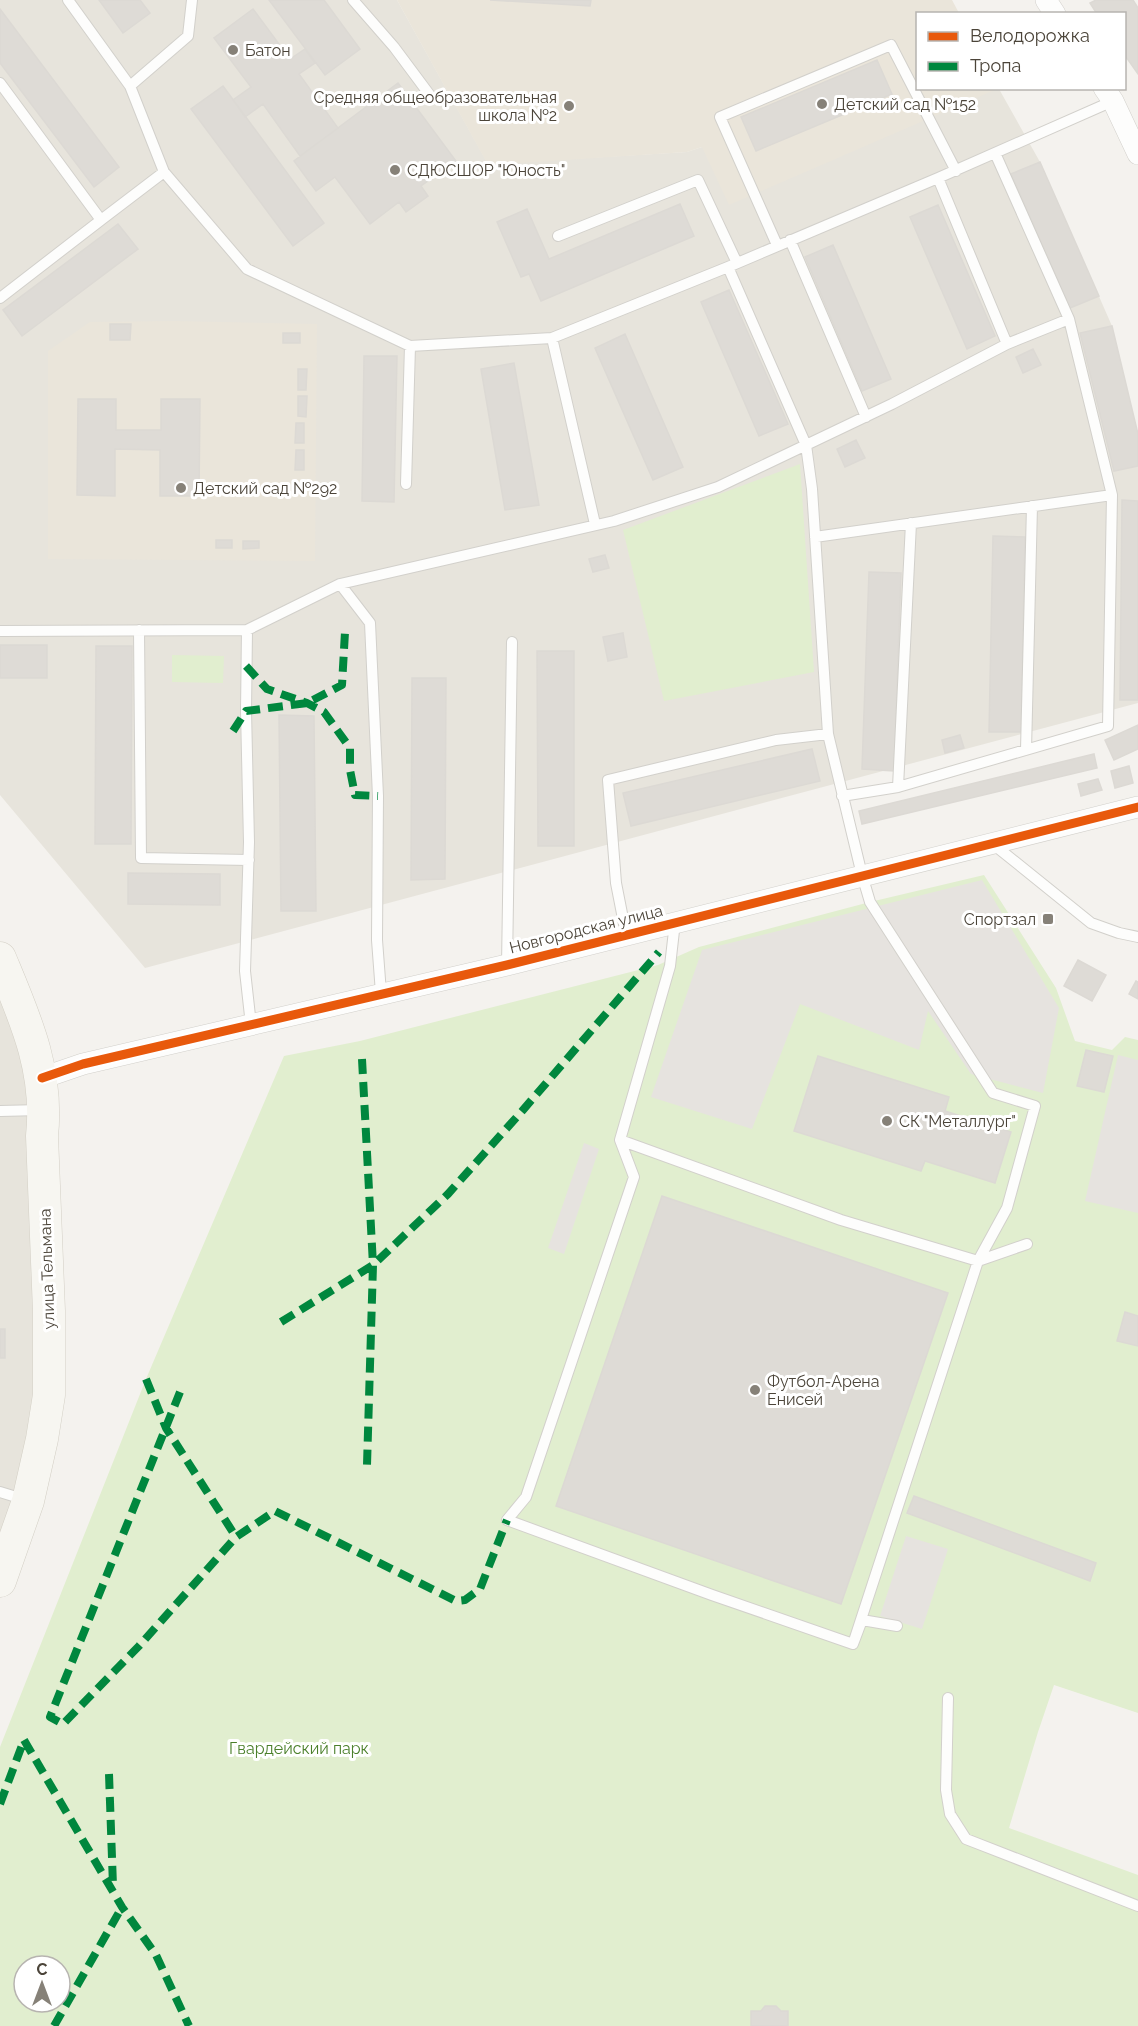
<svg xmlns="http://www.w3.org/2000/svg" width="1138" height="2026" font-family="Raleway,sans-serif">
	<rect width="100%" height="100%" fill="#f4f2ee"/>
	<path fill="#e7e4dc" d="M 0,0 L 397,0 L 488,164 L 687,152 L 702,147 L 999,89 L 1040,162 L 1112,326 L 1138,434 L 1138,703 L 145,968 L 0,795 Z
		M 0,958 L 33,1043 L 49,1395 L 0,1581 Z"/>
	<path fill="#eae5da" d="M 397,0 L 952,0 L 959,13 L 918,14 L 918,88 L 997,89 L 729,205 L 702,147 L 687,152 L 488,165 Z
		M 173,321 L 317,324 L 315,561 L 48,559 L 48,351 L 90,322 Z"/>
	<path fill="#e1eecf" fill-rule="evenodd" d="M 800,464 L 814,672 L 664,701 L 623,530 Z
		M 172,655 L 224,656 L 223,683 L 172,682 Z
		M 984,875 L 1056,988 L 1075,1041 L 1112,1050 L 1125,1037 L 1138,1040 L 1138,1713 L 1054,1685 L 1038,1732 L 1009,1828 L 1138,1875 L 1138,2026 L 0,2026 L 0,1747 L 146,1379 L 284,1056 L 360,1041 L 658,965 L 699,947 L 870,902 ZM 24,1966 L 60,1966 L 60,2002 L 24,2002 Z"/>
	<path fill="#e6e3df" d="M 982,880 L 1059,1008 L 1043,1093 L 971,1074 L 928,1011 L 919,1050 L 800,1004 L 752,1129 L 651,1097 L 702,950 Z
		M 1118,1055 L 1138,1060 L 1138,1213 L 1085,1201 Z
		M 584,1143 L 599,1149 L 564,1254 L 548,1248 Z
		M 906,1536 L 948,1549 L 922,1629 L 880,1616 Z"/>
	<path fill="#dedbd6" stroke="#dcd9d4" stroke-width="1.5" d="M 99,0 L 140,0 L 150,13 L 123,33 Z
		M 269,0 L 324,0 L 360,49 L 325,75 Z
		M 490,0 L 591,0 L 590,6 Z
		M 1096,0 L 1133,0 L 1138,8 L 1138,74 L 1124,54 L 1124,14 L 1097,14 L 1090,3 Z
		M 0,9 L 119,167 L 94,187 L 0,63 Z
		M 253,9 L 290,59 L 305,49 L 315,63 L 299,74 L 338,128 L 300,156 L 263,104 L 245,117 L 233,100 L 251,87 L 214,38 Z
		M 877,60 L 892,94 L 756,151 L 741,117 Z
		M 398,83 L 456,161 L 421,186 L 428,196 L 406,212 L 399,202 L 370,224 L 335,177 L 316,191 L 294,161 Z
		M 223,86 L 324,223 L 293,246 L 191,109 Z
		M 1040,162 L 1099,296 L 1070,308 L 1011,174 Z
		M 680,204 L 694,236 L 541,301 L 529,274 L 521,277 L 497,222 L 527,209 L 549,259 Z
		M 938,205 L 995,336 L 967,349 L 910,217 Z
		M 118,224 L 138,249 L 22,336 L 3,310 Z
		M 833,245 L 891,379 L 862,391 L 805,257 Z
		M 729,290 L 788,424 L 759,436 L 701,302 Z
		M 110,324 L 131,324 L 130,340 L 110,340 Z
		M 1112,326 L 1138,434 L 1138,466 L 1114,471 L 1080,333 Z
		M 283,333 L 300,333 L 300,343 L 283,343 Z
		M 625,334 L 683,467 L 653,480 L 595,348 Z
		M 1033,349 L 1041,365 L 1023,373 L 1016,357 Z
		M 364,356 L 397,356 L 394,502 L 362,501 Z
		M 514,363 L 539,505 L 505,510 L 481,369 Z
		M 298,369 L 307,369 L 306,390 L 298,390 Z
		M 298,396 L 307,396 L 306,417 L 298,416 Z
		M 78,399 L 116,399 L 116,430 L 161,430 L 161,399 L 200,399 L 199,496 L 160,496 L 160,450 L 115,449 L 115,496 L 77,495 Z
		M 296,423 L 304,423 L 304,443 L 295,443 Z
		M 856,440 L 865,458 L 845,467 L 837,449 Z
		M 296,450 L 304,450 L 304,470 L 295,470 Z
		M 1122,500 L 1138,501 L 1138,700 L 1120,700 Z
		M 993,536 L 1025,537 L 1021,732 L 989,732 Z
		M 216,540 L 232,540 L 232,548 L 216,548 Z
		M 243,541 L 259,541 L 259,548 L 243,549 Z
		M 605,555 L 609,568 L 593,572 L 589,559 Z
		M 869,572 L 901,573 L 894,771 L 862,769 Z
		M 623,633 L 627,657 L 608,661 L 603,637 Z
		M 0,645 L 47,645 L 47,678 L 0,678 Z
		M 96,646 L 132,646 L 131,844 L 95,844 Z
		M 537,651 L 574,651 L 574,846 L 538,846 Z
		M 412,678 L 446,678 L 445,879 L 411,880 Z
		M 279,715 L 314,716 L 316,911 L 281,911 Z
		M 1138,725 L 1138,749 L 1114,760 L 1105,740 Z
		M 960,735 L 964,748 L 945,753 L 942,740 Z
		M 812,749 L 820,781 L 631,826 L 623,793 Z
		M 1094,754 L 1097,768 L 862,824 L 859,811 Z
		M 1129,766 L 1133,783 L 1115,788 L 1111,771 Z
		M 1098,779 L 1102,790 L 1081,796 L 1078,784 Z
		M 128,873 L 220,874 L 220,905 L 128,904 Z
		M 1078,960 L 1106,975 L 1092,1001 L 1064,986 Z
		M 1136,981 L 1138,982 L 1138,999 L 1129,994 Z
		M 1086,1050 L 1113,1056 L 1104,1092 L 1077,1086 Z
		M 818,1056 L 949,1097 L 945,1111 L 1011,1132 L 995,1183 L 925,1161 L 921,1171 L 794,1131 Z
		M 662,1196 L 948,1293 L 841,1604 L 556,1506 Z
		M 1125,1312 L 1138,1316 L 1138,1346 L 1117,1341 Z
		M 0,1329 L 5,1329 L 5,1358 L 0,1358 Z
		M 914,1496 L 1096,1563 L 1090,1581 L 907,1513 Z
		M 765,2006 L 776,2006 L 781,2011 L 788,2011 L 788,2026 L 751,2026 L 751,2011 L 761,2011 Z"/>
	<g fill="none" stroke-linecap="round" stroke-linejoin="round">
		<defs>
			<path id="service" d="M 68,0 L 130,86 L 164,172 L 247,269 L 410,346 L 552,338 L 728,267 L 938,178 L 1113,101
				M 353,0 L 394,47 L 432,98
				M 0,83 L 101,220 L 0,298
				M 130,86 L 188,36 L 192,0
				M 938,178 L 1007,344
				M 101,220 L 164,172
				M 558,236 L 698,180 L 737,263
				M 790,240 L 866,417
				M 777,245 L 720,117 L 891,45 L 956,171
				M 728,267 L 806,445 L 812,489 L 828,734 L 862,875 L 870,902 L 993,1093 L 1035,1106 L 1007,1208 L 978,1261 L 853,1644
				M 552,338 L 595,524
				M 406,484 L 410,346
				M 815,537 L 1112,495
				M 340,584 L 370,623 L 378,796 L 377,940 L 381,993
				M 139,630 L 141,858 L 249,860
				M 247,630 L 246,711 L 249,842 L 245,971 L 251,1025
				M 0,631 L 247,630 L 340,584 L 614,521 L 718,487 L 892,404 L 1007,344 L 1069,319
				M 1026,750 L 1032,506
				M 898,787 L 911,523
				M 842,796 L 898,787 L 1108,726 L 1112,495 L 1069,319 L 995,153
				M 993,844 L 1091,923 L 1119,933 L 1138,937
				M 675,922 L 670,966 L 620,1140 L 634,1177 L 526,1497 L 507,1520 L 712,1595 L 853,1644 L 862,1620 L 897,1626
				M 626,934 L 616,883 L 608,780 L 776,740 L 828,734
				M 507,965 L 512,642
				M 0,1111 L 41,1110
				M 620,1140 L 841,1220 L 978,1261 L 1027,1244
				M 0,1492 L 26,1500
				M 948,1698 L 946,1790 L 950,1814 L 966,1839 L 1138,1906"/>
			<path id="minor" d="M 1046,0 L 1055,14
				M 1104,88 L 1113,101 L 1138,154
				M 42,1078 L 83,1064 L 507,965 L 1138,807"/>
			<path id="secondary" d="M 0,958 C 25,1018 49,1070 42,1136 L 49,1311 L 49,1395 L 42,1439 L 28,1501 L 0,1581"/>
		</defs>
		<use href="#service" stroke="#d2d0cb" stroke-width="12"/>
		<use href="#minor" stroke="#d2d0cb" stroke-width="22"/>
		<use href="#secondary" stroke="#d3cfc5" stroke-width="33"/>
		<use href="#service" stroke="#fdfdfc" stroke-width="10"/>
		<use href="#minor" stroke="#fdfdfc" stroke-width="21"/>
		<use href="#secondary" stroke="#f7f6f1" stroke-width="32"/>
		<path stroke="#00873e" stroke-width="8" stroke-dasharray="15 8" stroke-linecap="butt" d="M 246,666 L 267,689 L 307,703 L 324,712 L 350,748 L 350,770 L 355,795 L 378,796
			M 233,731 L 246,711 L 307,703 L 342,685 L 345,632
			M 362,1059 L 373,1265 L 367,1465
			M 281,1322 L 373,1265 L 448,1194 L 523,1110 L 659,952
			M 146,1379 L 166,1428 L 236,1537
			M 180,1392 L 50,1717 L 63,1724 L 139,1646 L 236,1537 L 275,1511 L 456,1601 L 465,1600 L 480,1589 L 507,1520
			M 24,1740 L 122,1907 L 156,1955 L 189,2026
			M 109,1774 L 113,1886
			M 0,1804 L 24,1740
			M 54,2026 L 122,1907"/>
		<defs>
			<path id="cycleway" d="M 42,1078 L 83,1064 L 507,965 L 1138,807"/>
		</defs>
		<use href="#cycleway" stroke="#fff" stroke-width="13"/>
		<use href="#cycleway" stroke="#e8590c" stroke-width="9"/>
	</g>
	<g fill="#868178" stroke="#fff" stroke-width="2">
		<circle cx="233" cy="50" r="6"/>
		<circle cx="822" cy="104" r="6"/>
		<circle cx="569" cy="106" r="6"/>
		<circle cx="395" cy="170" r="6"/>
		<circle cx="181" cy="488" r="6"/>
		<rect x="1042" y="913" width="12" height="12" rx="3"/>
		<circle cx="887" cy="1121" r="6"/>
		<circle cx="755" cy="1390" r="6"/>
	</g>
	<g text-anchor="middle" dominant-baseline="central" stroke-width="6" stroke-linejoin="round" paint-order="stroke">
		<g font-size="16" fill="#4b4439" stroke="#fff" text-anchor="start">
			<text x="245" y="50">Батон</text>
			<text x="557" y="97" text-anchor="end">Средняя общеобразовательная<tspan x="557" dy="18">школа №2</tspan></text>
			<text x="834" y="104">Детский сад №152</text>
			<text x="407" y="170">СДЮСШОР "Юность"</text>
			<text x="193" y="488">Детский сад №292</text>
			<text x="1036" y="919" text-anchor="end">Спортзал</text>
			<text x="899" y="1121">СК "Металлург"</text>
			<text x="767" y="1381">Футбол-Арена<tspan x="767" dy="18">Енисей</tspan></text>
		</g>
		<g font-size="16" fill="#4b4439" stroke="#fff">
			<text transform="translate(586 929) rotate(-14)">Новгородская улица</text>
			<text transform="translate(47 1269) rotate(-92)">улица Тельмана</text>
		</g>
		<g font-size="16" fill="#4a7f2a" stroke="#fff">
			<text x="299" y="1748">Гвардейский парк</text>
		</g>
	</g>
	<rect x="916" y="12" width="210" height="78" fill="#ffffff" stroke="#b7b4b0" stroke-width="1.5"/>
	<rect x="928" y="32" width="30" height="9" fill="#e8590c" stroke="#b7b4b0" stroke-width="1.5"/>
	<text x="970" y="42" font-size="18" fill="#4b4439">Велодорожка</text>
	<rect x="928" y="62" width="30" height="9" fill="#00873e" stroke="#b7b4b0" stroke-width="1.5"/>
	<text x="970" y="72" font-size="18" fill="#4b4439">Тропа</text>
	<g transform="translate(42 1984)"><circle r="28" fill="#ffffff" stroke="#b7b4b0" stroke-width="1.5"/>
	<path d="M0-4.5L10 22L0 15L-10 22Z" fill="#868178"/>
	<text y="-9" font-size="16" font-weight="bold" text-anchor="middle" fill="#4b4439">С</text>
	</g>
</svg>
